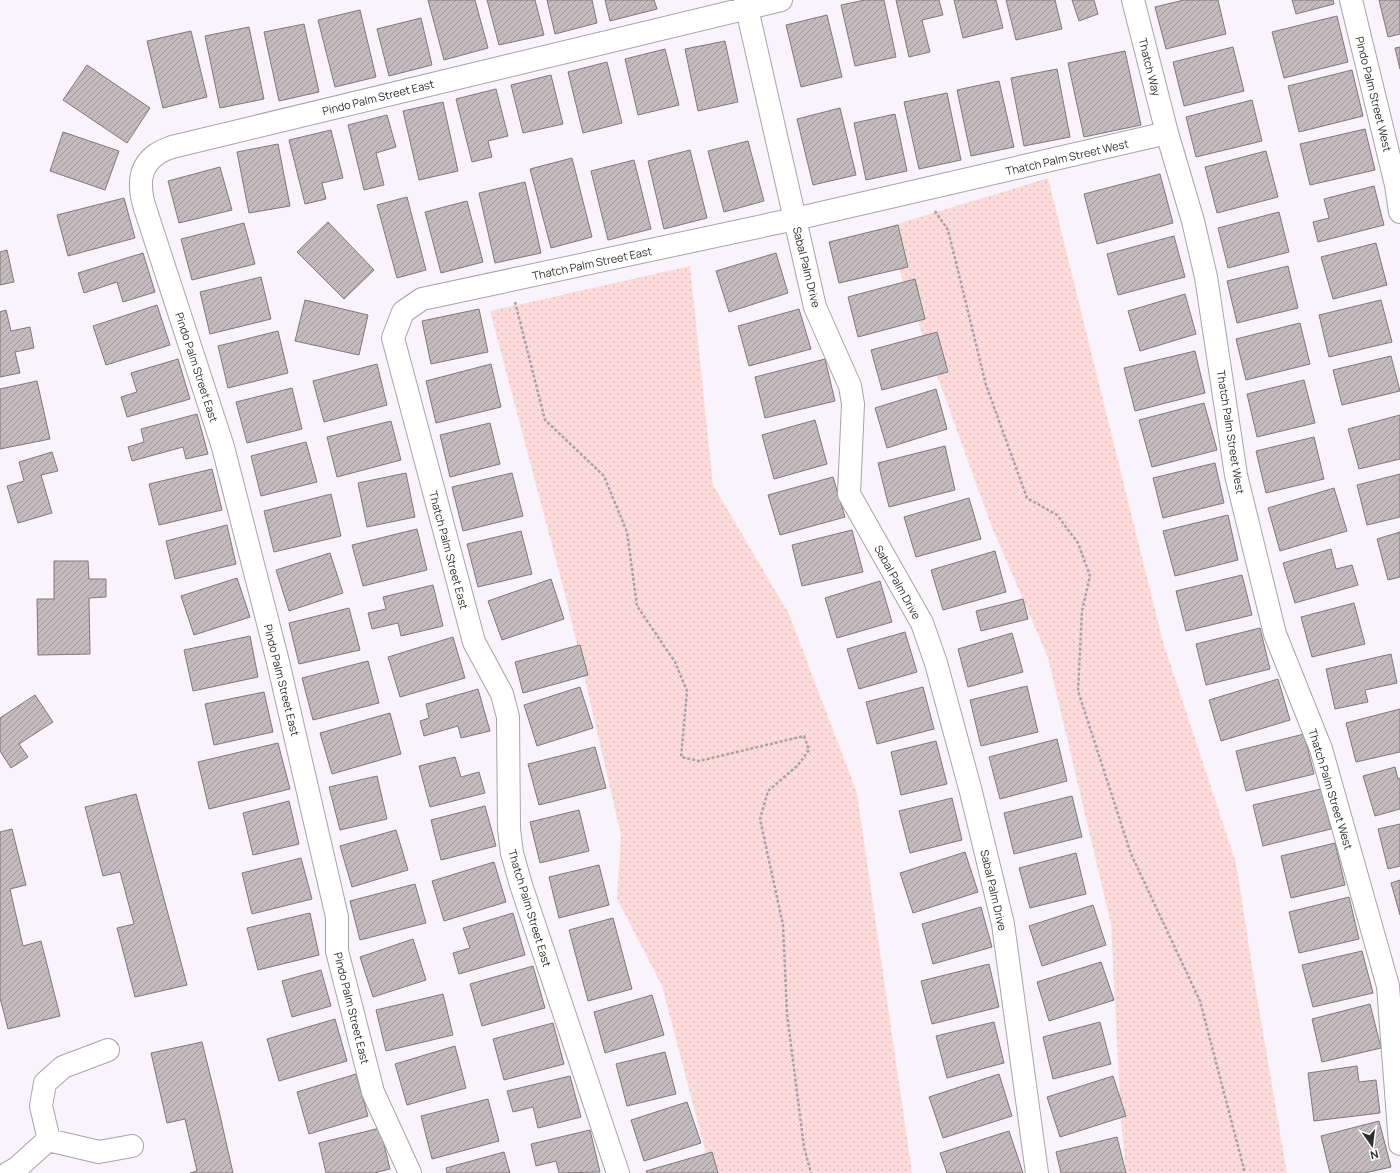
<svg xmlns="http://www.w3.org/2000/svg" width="1400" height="1173" font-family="Manrope,sans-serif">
	<defs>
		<pattern id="grass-dots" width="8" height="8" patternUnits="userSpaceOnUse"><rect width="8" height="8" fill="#fedbdb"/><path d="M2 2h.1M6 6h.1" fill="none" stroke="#dabcbc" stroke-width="1.8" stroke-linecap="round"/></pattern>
		<pattern id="building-hatch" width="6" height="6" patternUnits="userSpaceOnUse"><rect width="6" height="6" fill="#c3bbbe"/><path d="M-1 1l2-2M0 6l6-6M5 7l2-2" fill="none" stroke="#9f989b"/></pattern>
	</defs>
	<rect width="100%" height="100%" fill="#f9f4fb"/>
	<path fill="url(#grass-dots)" d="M 1048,178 L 1163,642 L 1236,863 L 1256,991 L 1287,1173 L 1126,1173 L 1121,1119 L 1111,924 L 1048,658 L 991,525 L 884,228 Z
		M 690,266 L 713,485 L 789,614 L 857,793 L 912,1173 L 711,1173 L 662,986 L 617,899 L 621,835 L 567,602 L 490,311 Z"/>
	<path fill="url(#building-hatch)" stroke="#80787b" d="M 428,0 L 475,0 L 488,48 L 444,60 Z
		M 487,0 L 535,0 L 544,35 L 499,45 Z
		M 547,0 L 592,0 L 597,23 L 555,34 Z
		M 605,0 L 654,0 L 657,9 L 610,21 Z
		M 865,0 L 884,0 L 896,57 L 855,66 L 841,5 Z
		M 896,0 L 939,0 L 943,15 L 922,20 L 930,52 L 909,57 Z
		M 954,0 L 996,0 L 1003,28 L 963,38 Z
		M 1006,0 L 1055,0 L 1062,29 L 1016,40 Z
		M 1072,0 L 1094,0 L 1098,14 L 1079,21 Z
		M 1184,0 L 1218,0 L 1226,34 L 1166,49 L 1155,7 Z
		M 1292,0 L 1333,0 L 1334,4 L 1296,14 Z
		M 1379,0 L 1400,0 L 1400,34 L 1388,37 Z
		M 360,10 L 376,77 L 335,87 L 318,20 Z
		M 827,15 L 842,77 L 801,87 L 786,25 Z
		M 1337,16 L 1348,62 L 1284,78 L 1272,32 Z
		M 421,18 L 432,65 L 389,76 L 377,29 Z
		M 304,24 L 319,92 L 279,101 L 264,32 Z
		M 249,27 L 264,99 L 220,108 L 205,36 Z
		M 191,31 L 207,97 L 163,108 L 147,41 Z
		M 725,41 L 738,102 L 698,111 L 685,49 Z
		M 1233,47 L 1244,91 L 1184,106 L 1173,62 Z
		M 1400,47 L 1400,69 L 1395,48 Z
		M 665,49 L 679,105 L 638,115 L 625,59 Z
		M 1125,51 L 1141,125 L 1084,137 L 1068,63 Z
		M 607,62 L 622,123 L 583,133 L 568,72 Z
		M 87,65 L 150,108 L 127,143 L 63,100 Z
		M 1057,69 L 1070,137 L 1024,146 L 1011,78 Z
		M 1352,70 L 1363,116 L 1299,132 L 1288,86 Z
		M 551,75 L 563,124 L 523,133 L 511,85 Z
		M 999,81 L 1014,147 L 971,156 L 957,90 Z
		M 496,89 L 508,136 L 488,141 L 492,157 L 472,162 L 456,99 Z
		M 947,93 L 961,160 L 919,169 L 904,102 Z
		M 1252,100 L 1262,141 L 1196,157 L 1186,117 Z
		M 443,102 L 458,171 L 419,180 L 403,111 Z
		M 840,108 L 856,175 L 813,185 L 797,119 Z
		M 895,114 L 907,171 L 866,180 L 854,123 Z
		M 387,115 L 396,147 L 376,153 L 384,185 L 364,190 L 348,125 Z
		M 1365,129 L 1375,170 L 1310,185 L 1300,144 Z
		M 331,130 L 343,178 L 322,183 L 326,199 L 305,204 L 289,140 Z
		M 63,132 L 119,151 L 105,190 L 50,171 Z
		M 748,141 L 764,201 L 724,212 L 708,151 Z
		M 278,144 L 290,206 L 249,213 L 237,152 Z
		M 690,150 L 707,218 L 664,229 L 648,161 Z
		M 1266,151 L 1278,197 L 1217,213 L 1205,167 Z
		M 572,158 L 592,237 L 551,248 L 530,169 Z
		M 634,160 L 651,229 L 608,240 L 591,171 Z
		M 220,167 L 232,210 L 179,223 L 168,181 Z
		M 1160,174 L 1173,223 L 1097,244 L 1084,194 Z
		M 525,182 L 541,253 L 495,263 L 479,193 Z
		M 1374,186 L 1384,225 L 1318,242 L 1313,222 L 1329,218 L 1324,199 Z
		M 407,197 L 426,270 L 397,278 L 377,205 Z
		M 124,198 L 135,238 L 68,256 L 57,215 Z
		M 467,201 L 483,262 L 441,273 L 425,212 Z
		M 1279,212 L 1289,252 L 1228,268 L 1218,228 Z
		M 328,222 L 374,270 L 344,299 L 297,252 Z
		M 244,223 L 255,264 L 192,280 L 181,239 Z
		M 898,225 L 908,267 L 839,283 L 829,242 Z
		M 1174,236 L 1185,277 L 1118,295 L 1107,254 Z
		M 1376,243 L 1387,285 L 1333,299 L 1321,257 Z
		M 7,250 L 14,282 L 0,285 L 0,252 Z
		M 143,253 L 155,292 L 123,302 L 117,282 L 84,293 L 78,273 Z
		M 776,253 L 788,293 L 729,312 L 716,271 Z
		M 1288,266 L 1298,308 L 1237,323 L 1227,281 Z
		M 261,277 L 271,319 L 210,334 L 200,292 Z
		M 915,279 L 925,319 L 858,337 L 848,297 Z
		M 1185,294 L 1196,334 L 1140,351 L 1128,311 Z
		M 305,300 L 368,315 L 359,355 L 295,341 Z
		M 1381,300 L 1392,342 L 1329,357 L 1319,315 Z
		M 157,305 L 170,345 L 106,365 L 93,326 Z
		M 479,309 L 488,352 L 431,364 L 422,321 Z
		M 799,309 L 811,349 L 749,366 L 738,326 Z
		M 6,310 L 11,331 L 30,327 L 34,348 L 15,352 L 20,373 L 0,377 L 0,312 Z
		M 1300,323 L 1310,364 L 1246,380 L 1236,339 Z
		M 278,331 L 288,373 L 228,388 L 218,346 Z
		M 937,332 L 948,372 L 882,390 L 871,350 Z
		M 1195,351 L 1205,393 L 1135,411 L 1124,368 Z
		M 1391,356 L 1400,391 L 1342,405 L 1333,370 Z
		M 178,359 L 190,399 L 127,417 L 121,397 L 137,392 L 131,373 Z
		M 825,359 L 835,401 L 765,418 L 755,377 Z
		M 377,364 L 387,405 L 324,422 L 313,381 Z
		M 491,364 L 501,407 L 436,423 L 426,381 Z
		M 1304,380 L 1315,423 L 1257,437 L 1247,394 Z
		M 37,381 L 50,439 L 0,449 L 0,389 Z
		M 292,388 L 302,429 L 247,443 L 236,402 Z
		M 936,389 L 947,429 L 887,448 L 875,408 Z
		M 1204,403 L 1217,450 L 1152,467 L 1139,420 Z
		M 197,414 L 208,454 L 186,459 L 183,447 L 132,461 L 128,447 L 144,442 L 141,429 Z
		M 1400,415 L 1400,459 L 1359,469 L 1348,429 Z
		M 815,420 L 827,464 L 774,479 L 762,435 Z
		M 391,421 L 401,460 L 337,477 L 327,437 Z
		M 490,423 L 500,464 L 450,477 L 440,435 Z
		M 1314,437 L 1324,479 L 1266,493 L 1256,451 Z
		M 306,442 L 317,482 L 261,496 L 251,456 Z
		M 945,446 L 955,490 L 889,507 L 878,463 Z
		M 52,452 L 58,471 L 41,475 L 52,513 L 18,523 L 7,486 L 24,481 L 19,462 Z
		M 1215,463 L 1224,503 L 1163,518 L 1153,478 Z
		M 212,469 L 222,510 L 159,525 L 149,484 Z
		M 406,473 L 415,517 L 367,527 L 358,483 Z
		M 512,473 L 523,516 L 463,531 L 452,487 Z
		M 1400,474 L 1400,517 L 1367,525 L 1357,485 Z
		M 833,477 L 845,517 L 780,535 L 768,495 Z
		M 1334,488 L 1347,531 L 1280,551 L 1268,508 Z
		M 331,494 L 341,536 L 274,552 L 264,511 Z
		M 969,498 L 981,539 L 916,557 L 904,517 Z
		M 1228,515 L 1238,560 L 1175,576 L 1163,531 Z
		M 227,525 L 236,564 L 175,579 L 166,541 Z
		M 417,529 L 427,570 L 363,586 L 352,545 Z
		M 852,530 L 863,572 L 802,586 L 792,545 Z
		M 521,531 L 532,574 L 478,587 L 467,544 Z
		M 1400,532 L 1400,577 L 1388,580 L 1377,539 Z
		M 1331,549 L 1336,569 L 1352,565 L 1358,585 L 1295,603 L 1283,563 Z
		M 995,551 L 1006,592 L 943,610 L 931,570 Z
		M 330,553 L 343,593 L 289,611 L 276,570 Z
		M 54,561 L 88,561 L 89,579 L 106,579 L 106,597 L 89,598 L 90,654 L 38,655 L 37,599 L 54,599 Z
		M 1242,575 L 1252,615 L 1186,631 L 1176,591 Z
		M 237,578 L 250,617 L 194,635 L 181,596 Z
		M 551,579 L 564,619 L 502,640 L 488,601 Z
		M 880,581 L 892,622 L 837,638 L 825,598 Z
		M 433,585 L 443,626 L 401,636 L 398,623 L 372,629 L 368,613 L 386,609 L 383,597 Z
		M 1023,599 L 1028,619 L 981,631 L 976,611 Z
		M 1354,603 L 1365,644 L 1312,657 L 1301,617 Z
		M 349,608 L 360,650 L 299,664 L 289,623 Z
		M 1260,628 L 1270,669 L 1206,685 L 1196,644 Z
		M 905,632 L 917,672 L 859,689 L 847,649 Z
		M 1012,633 L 1023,672 L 968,687 L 958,649 Z
		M 250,636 L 258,677 L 193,691 L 184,650 Z
		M 453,637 L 465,678 L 400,697 L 388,657 Z
		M 580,645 L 588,675 L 523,693 L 515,662 Z
		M 1391,654 L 1397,683 L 1365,690 L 1368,702 L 1335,709 L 1326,669 Z
		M 368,661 L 379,703 L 313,720 L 302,678 Z
		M 1278,679 L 1290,720 L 1221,741 L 1209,700 Z
		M 1027,686 L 1038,732 L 981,746 L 970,700 Z
		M 580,687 L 593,728 L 537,746 L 524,705 Z
		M 923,687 L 934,729 L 877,744 L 866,702 Z
		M 478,689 L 490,731 L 461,738 L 458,726 L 424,736 L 420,721 L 429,718 L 426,704 Z
		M 264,692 L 273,732 L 214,745 L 205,704 Z
		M 35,695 L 53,722 L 19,744 L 28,757 L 11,768 L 0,751 L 0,718 Z
		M 1400,709 L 1400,752 L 1356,762 L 1346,723 Z
		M 390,713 L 401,754 L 332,774 L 320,733 Z
		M 1304,734 L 1314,774 L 1246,791 L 1236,751 Z
		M 1057,739 L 1067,781 L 1000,799 L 989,757 Z
		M 936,741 L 947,784 L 901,795 L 891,752 Z
		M 278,743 L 290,789 L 209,809 L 198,762 Z
		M 595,747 L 606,788 L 539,805 L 528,764 Z
		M 455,757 L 461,777 L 479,772 L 485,793 L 430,807 L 419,766 Z
		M 1395,767 L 1398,779 L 1400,778 L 1400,809 L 1375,816 L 1363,776 Z
		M 377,776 L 387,819 L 340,830 L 329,787 Z
		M 1321,789 L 1331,829 L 1263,846 L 1253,805 Z
		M 136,794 L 187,985 L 135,997 L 117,928 L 134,924 L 120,872 L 103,876 L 85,807 Z
		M 1072,796 L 1082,837 L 1014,854 L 1004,813 Z
		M 952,798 L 962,840 L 910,853 L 899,811 Z
		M 289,801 L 299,844 L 253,855 L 243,813 Z
		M 485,806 L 496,846 L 441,860 L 431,820 Z
		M 579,810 L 589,851 L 540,863 L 530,822 Z
		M 1400,824 L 1400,866 L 1388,869 L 1378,829 Z
		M 12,829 L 26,885 L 10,889 L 23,946 L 41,941 L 60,1016 L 8,1029 L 0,998 L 0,832 Z
		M 396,830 L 408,870 L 352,887 L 340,846 Z
		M 1335,843 L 1345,885 L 1291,898 L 1281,856 Z
		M 965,852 L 978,892 L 913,913 L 900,873 Z
		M 1076,853 L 1086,894 L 1030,908 L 1019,868 Z
		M 301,858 L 312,899 L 252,914 L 242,873 Z
		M 494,862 L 506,902 L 444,921 L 432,881 Z
		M 599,865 L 609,905 L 559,918 L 549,877 Z
		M 1400,880 L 1400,915 L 1391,883 Z
		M 415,884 L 426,923 L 360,940 L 350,901 Z
		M 1349,897 L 1359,939 L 1299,953 L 1289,912 Z
		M 1093,905 L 1106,945 L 1042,966 L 1029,926 Z
		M 981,907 L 992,947 L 933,964 L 922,924 Z
		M 310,913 L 319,955 L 258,970 L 247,928 Z
		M 513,913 L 525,955 L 459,974 L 453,953 L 470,948 L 463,928 Z
		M 613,918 L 632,989 L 588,1001 L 569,930 Z
		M 413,939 L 426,980 L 373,997 L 360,957 Z
		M 1362,951 L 1373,993 L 1313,1007 L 1302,965 Z
		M 1101,962 L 1114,1000 L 1049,1021 L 1037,982 Z
		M 989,964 L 999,1007 L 932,1024 L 921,981 Z
		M 533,966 L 545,1008 L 482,1026 L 470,984 Z
		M 321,970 L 331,1006 L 292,1017 L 282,981 Z
		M 443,994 L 453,1035 L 386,1051 L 376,1010 Z
		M 652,995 L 664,1035 L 605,1053 L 594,1012 Z
		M 1370,1004 L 1381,1048 L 1322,1062 L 1312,1019 Z
		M 335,1019 L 347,1061 L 279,1081 L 267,1039 Z
		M 994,1022 L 1004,1063 L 947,1078 L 936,1036 Z
		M 1100,1022 L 1111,1064 L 1053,1079 L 1043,1037 Z
		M 553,1023 L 564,1064 L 504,1080 L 493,1039 Z
		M 202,1042 L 219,1111 L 233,1173 L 190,1173 L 197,1171 L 185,1119 L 167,1123 L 151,1053 Z
		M 455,1046 L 466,1088 L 407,1105 L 395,1064 Z
		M 665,1052 L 676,1094 L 627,1106 L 616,1064 Z
		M 1357,1066 L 1359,1082 L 1376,1080 L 1380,1113 L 1314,1121 L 1308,1073 Z
		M 356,1074 L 368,1116 L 309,1134 L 297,1092 Z
		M 999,1074 L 1012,1116 L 943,1138 L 929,1097 Z
		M 570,1076 L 581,1117 L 538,1128 L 533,1107 L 513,1112 L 507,1091 Z
		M 1113,1076 L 1126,1116 L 1060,1137 L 1047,1097 Z
		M 488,1099 L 499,1141 L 432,1159 L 421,1116 Z
		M 687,1102 L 701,1143 L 644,1161 L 631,1120 Z
		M 1379,1121 L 1391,1167 L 1365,1173 L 1330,1173 L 1321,1136 Z
		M 380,1128 L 390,1169 L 374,1173 L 326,1173 L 319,1143 Z
		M 590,1130 L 600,1172 L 559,1173 L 556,1161 L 536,1166 L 531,1144 Z
		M 1009,1131 L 1023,1173 L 947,1173 L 940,1153 Z
		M 1117,1137 L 1126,1173 L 1061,1173 L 1056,1152 Z
		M 504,1152 L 510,1173 L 447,1173 L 446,1168 Z
		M 712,1152 L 718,1173 L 647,1173 L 646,1171 Z"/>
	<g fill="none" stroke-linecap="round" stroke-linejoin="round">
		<defs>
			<path id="street" d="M 745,0 L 815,307 L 850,386 L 853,404 L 849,494 L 922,623 L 936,663 L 971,792 L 1003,924 L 1037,1173
				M 1133,0 L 1167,133 L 1193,221 L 1206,277 L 1236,475 L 1275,634 L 1321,749 L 1388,986 L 1400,1144
				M 1351,0 L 1396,185 L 1400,212
				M 49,1140 L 41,1106 L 45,1083 L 63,1067 L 108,1050
				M 8,1173 L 17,1168 L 48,1140 L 99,1152 L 132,1146
				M 410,1173 L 373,1092 L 337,951 L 337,917 L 278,662 L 223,447 L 144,205 C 139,186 138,167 157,154 C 161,151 167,149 172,147 L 781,0
				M 618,1173 L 521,885 L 512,853 L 509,829 L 508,717 L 502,694 L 474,642 L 393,338 L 403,312 L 422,299 L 795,219 L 1167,133"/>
		</defs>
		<use href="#street" stroke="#a8a3a9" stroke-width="24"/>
		<path stroke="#a7a4a9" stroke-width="2.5" stroke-dasharray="3 2" stroke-linecap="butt" d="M 935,211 L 948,230 L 986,385 L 1027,498 L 1057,515 L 1078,543 L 1090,576 L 1082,611 L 1078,691 L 1131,854 L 1200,1001 L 1245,1173
			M 515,302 L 545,420 L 604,476 L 627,532 L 637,606 L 675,662 L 687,691 L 681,757 L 699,761 L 804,736 L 809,750 L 798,765 L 768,791 L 760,819 L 783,925 L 787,1014 L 804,1147 L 811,1173"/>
		<use href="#street" stroke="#fff" stroke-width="22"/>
	</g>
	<g text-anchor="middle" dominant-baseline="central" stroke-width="4" stroke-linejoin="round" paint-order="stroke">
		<g font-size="11" fill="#2f2d2f" stroke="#fff">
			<text transform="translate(1150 67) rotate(76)">Thatch Way</text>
			<text transform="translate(1374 94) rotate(76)">Pindo Palm Street West</text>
			<text transform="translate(378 97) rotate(-14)">Pindo Palm Street East</text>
			<text transform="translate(1067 157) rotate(-13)">Thatch Palm Street West</text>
			<text transform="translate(592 263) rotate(-12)">Thatch Palm Street East</text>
			<text transform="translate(807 267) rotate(76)">Sabal Palm Drive</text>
			<text transform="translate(197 367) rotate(72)">Pindo Palm Street East</text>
			<text transform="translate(1231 432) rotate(81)">Thatch Palm Street West</text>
			<text transform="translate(449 550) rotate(75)">Thatch Palm Street East</text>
			<text transform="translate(898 582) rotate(61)">Sabal Palm Drive</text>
			<text transform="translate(282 680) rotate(76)">Pindo Palm Street East</text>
			<text transform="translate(1331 789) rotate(73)">Thatch Palm Street West</text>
			<text transform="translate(994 890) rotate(77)">Sabal Palm Drive</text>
			<text transform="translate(530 908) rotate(73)">Thatch Palm Street East</text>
			<text transform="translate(352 1008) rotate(76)">Pindo Palm Street East</text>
		</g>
	</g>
	<g transform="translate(1372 1145) rotate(166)" stroke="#ffffff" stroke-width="3" paint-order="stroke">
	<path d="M0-3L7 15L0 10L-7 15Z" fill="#2f2d2f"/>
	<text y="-6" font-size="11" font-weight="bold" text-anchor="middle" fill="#2f2d2f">N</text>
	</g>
</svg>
